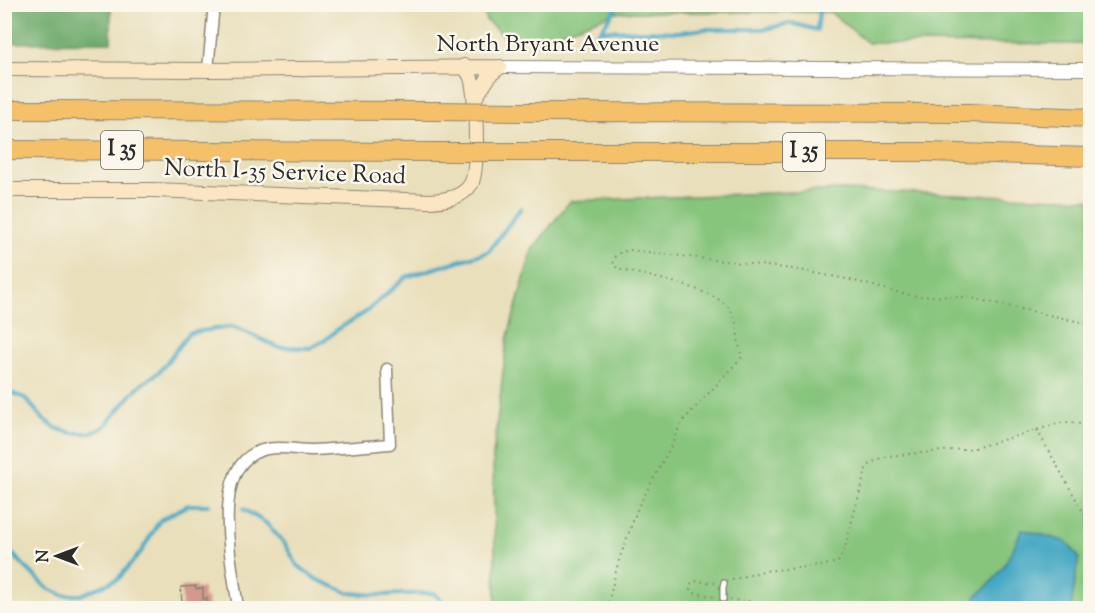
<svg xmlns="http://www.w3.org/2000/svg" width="1095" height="613" font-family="'Sorts Mill Goudy',serif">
	<rect width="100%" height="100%" fill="#fbf7ec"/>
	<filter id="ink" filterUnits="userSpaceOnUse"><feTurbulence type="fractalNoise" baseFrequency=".0167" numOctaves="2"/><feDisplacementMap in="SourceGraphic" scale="12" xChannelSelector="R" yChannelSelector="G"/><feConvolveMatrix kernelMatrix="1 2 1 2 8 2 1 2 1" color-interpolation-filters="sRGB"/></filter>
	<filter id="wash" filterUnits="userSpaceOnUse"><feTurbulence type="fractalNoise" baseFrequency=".008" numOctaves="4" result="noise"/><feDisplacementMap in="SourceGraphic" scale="24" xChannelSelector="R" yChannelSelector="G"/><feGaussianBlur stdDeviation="1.35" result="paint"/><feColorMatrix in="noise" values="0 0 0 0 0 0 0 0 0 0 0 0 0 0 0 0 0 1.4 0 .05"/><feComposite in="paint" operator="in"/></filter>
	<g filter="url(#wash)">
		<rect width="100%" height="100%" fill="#e9dfbb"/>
		<path fill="#87c57d" stroke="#597854" stroke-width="1.5" d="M 483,5 L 1090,5 L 1090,44 L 868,43 L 830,12 L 617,12 L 557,34 L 506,38 L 486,20 Z
			M 842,190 L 1090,199 L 1090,608 L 496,608 L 493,456 L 507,340 L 532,250 L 570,201 Z"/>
		<path fill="#6daa6c" stroke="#4c6a4c" stroke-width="1.5" d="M 4,5 L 111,5 L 111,42 L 5,43 Z"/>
		<path fill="#44a8c4" stroke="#386a78" stroke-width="1.5" d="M 1022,529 L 1067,542 L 1079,557 L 1071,608 L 980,608 L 975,597 C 1000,578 1009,558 1022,529 Z"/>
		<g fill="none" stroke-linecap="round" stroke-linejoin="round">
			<path stroke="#44a8c4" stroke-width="4" d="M 601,30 L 680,32 L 705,29 L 766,29 L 791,23 L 817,30 L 820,4
				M 588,41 L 601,30 L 619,4
				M 4,390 L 25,398 L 44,420 L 56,428 L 71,433 L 91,433 L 103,428 L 138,387 L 160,371 L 189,333 L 230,327 L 237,328 L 278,347 L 310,348 L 324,341 L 338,329 L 366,312 L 406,277 L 488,252 L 521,208
				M 243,509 L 266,523 L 285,544 L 297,565 L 316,579 L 349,593 L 378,595 L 434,593 L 449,608
				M 4,546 L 47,588 L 63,595 L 81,595 L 118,579 L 141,552 L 160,520 L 188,505 L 209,505"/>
		</g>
		<g id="blocks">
			<path fill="#d4988e" d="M 196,586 L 196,589 L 203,588 L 203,599 L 207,598 L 208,609 L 179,609 L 178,607 L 182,605 L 181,587 Z"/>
		</g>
	</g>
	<g filter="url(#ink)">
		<use href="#blocks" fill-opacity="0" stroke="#8a8573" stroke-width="1.5"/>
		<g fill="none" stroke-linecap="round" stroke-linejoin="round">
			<defs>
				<path id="service" d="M 723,599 L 723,588 L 724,583"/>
				<path id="minor" d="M 208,70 L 214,4
					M 238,608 C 233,567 206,460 267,449 C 283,446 297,450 313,450 C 339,449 365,446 390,444 L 387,369"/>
				<path id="tertiary" d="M 500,67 L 1090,69"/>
				<path id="secondary" d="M 4,69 L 208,70 L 500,67
					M 475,98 L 491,74 L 500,67
					M 4,190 L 153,190 L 430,201 C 446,200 462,198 471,184 C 479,170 476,94 471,78 C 470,74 466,70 464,66"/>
				<path id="motorway" d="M 4,110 L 434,111
					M 520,112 L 968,113 L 1090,118
					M 4,150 L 432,152
					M 517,152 L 927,152 L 1090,157"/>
			</defs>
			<use href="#service" stroke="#8a8573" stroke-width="8"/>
			<use href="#minor" stroke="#8a8573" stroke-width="13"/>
			<use href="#tertiary" stroke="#8a8573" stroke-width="14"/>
			<use href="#secondary" stroke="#8a8573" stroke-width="16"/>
			<use href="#motorway" stroke="#8a8573" stroke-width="20"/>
			<path stroke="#8a8573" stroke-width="2" stroke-dasharray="1.5 4.5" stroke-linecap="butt" d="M 1037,430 L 1090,524
				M 732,580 L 763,571 L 820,566 L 838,562 L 844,551 L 866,469 C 872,461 878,459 887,456 L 975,448 L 1060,423 L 1070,422 L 1090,426
				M 715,583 L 695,581 L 691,584 L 690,589 L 695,593 L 716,597
				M 730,600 L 762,602 L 774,608
				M 607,608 L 618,563 L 638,507 L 670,448 L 681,423 L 742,357 C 737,343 739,324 731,311 C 718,288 645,276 618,269 L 613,264 L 615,256 L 621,252 L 630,250 L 793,269 L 847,279 L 904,294 L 920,296 L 967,297 L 1090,324"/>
			<use href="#service" stroke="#fff" stroke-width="5"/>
			<use href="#minor" stroke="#fff" stroke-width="10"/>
			<use href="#tertiary" stroke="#fff" stroke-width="12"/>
			<use href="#secondary" stroke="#fbe6c4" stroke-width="14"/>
			<use href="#motorway" stroke="#f4c16b" stroke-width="18"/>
			<defs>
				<path id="motorway-bridge" d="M 434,111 L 520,112
					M 432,152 L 517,152"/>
			</defs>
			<use href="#motorway-bridge" stroke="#8a8573" stroke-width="20" stroke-linecap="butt"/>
			<use href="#motorway-bridge" stroke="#f4c16b" stroke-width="18"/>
		</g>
	</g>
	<g text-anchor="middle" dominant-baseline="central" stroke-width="5" stroke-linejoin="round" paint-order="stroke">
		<g fill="#fbf7ec" stroke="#696865" stroke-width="1.5">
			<rect x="101" y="131" width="42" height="38" rx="4.5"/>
			<rect x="783" y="133" width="42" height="38" rx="4.5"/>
		</g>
		<g font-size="22" font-weight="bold" fill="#2b2b2b">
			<text x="122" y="150">I 35</text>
			<text x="804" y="152">I 35</text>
		</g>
		<g font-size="24" fill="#2b2b2b" stroke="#fbf7ec">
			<text x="548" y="45">North Bryant Avenue</text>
			<text transform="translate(285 173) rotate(2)">North I-35 Service Road</text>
		</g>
	</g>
	<rect width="1095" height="613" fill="none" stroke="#fbf7ec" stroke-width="24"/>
	<g transform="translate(57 556) rotate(270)" stroke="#fbf7ec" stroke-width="4.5" paint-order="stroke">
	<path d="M0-4.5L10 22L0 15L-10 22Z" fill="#2b2b2b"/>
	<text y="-9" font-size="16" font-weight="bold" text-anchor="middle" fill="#2b2b2b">N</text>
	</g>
</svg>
